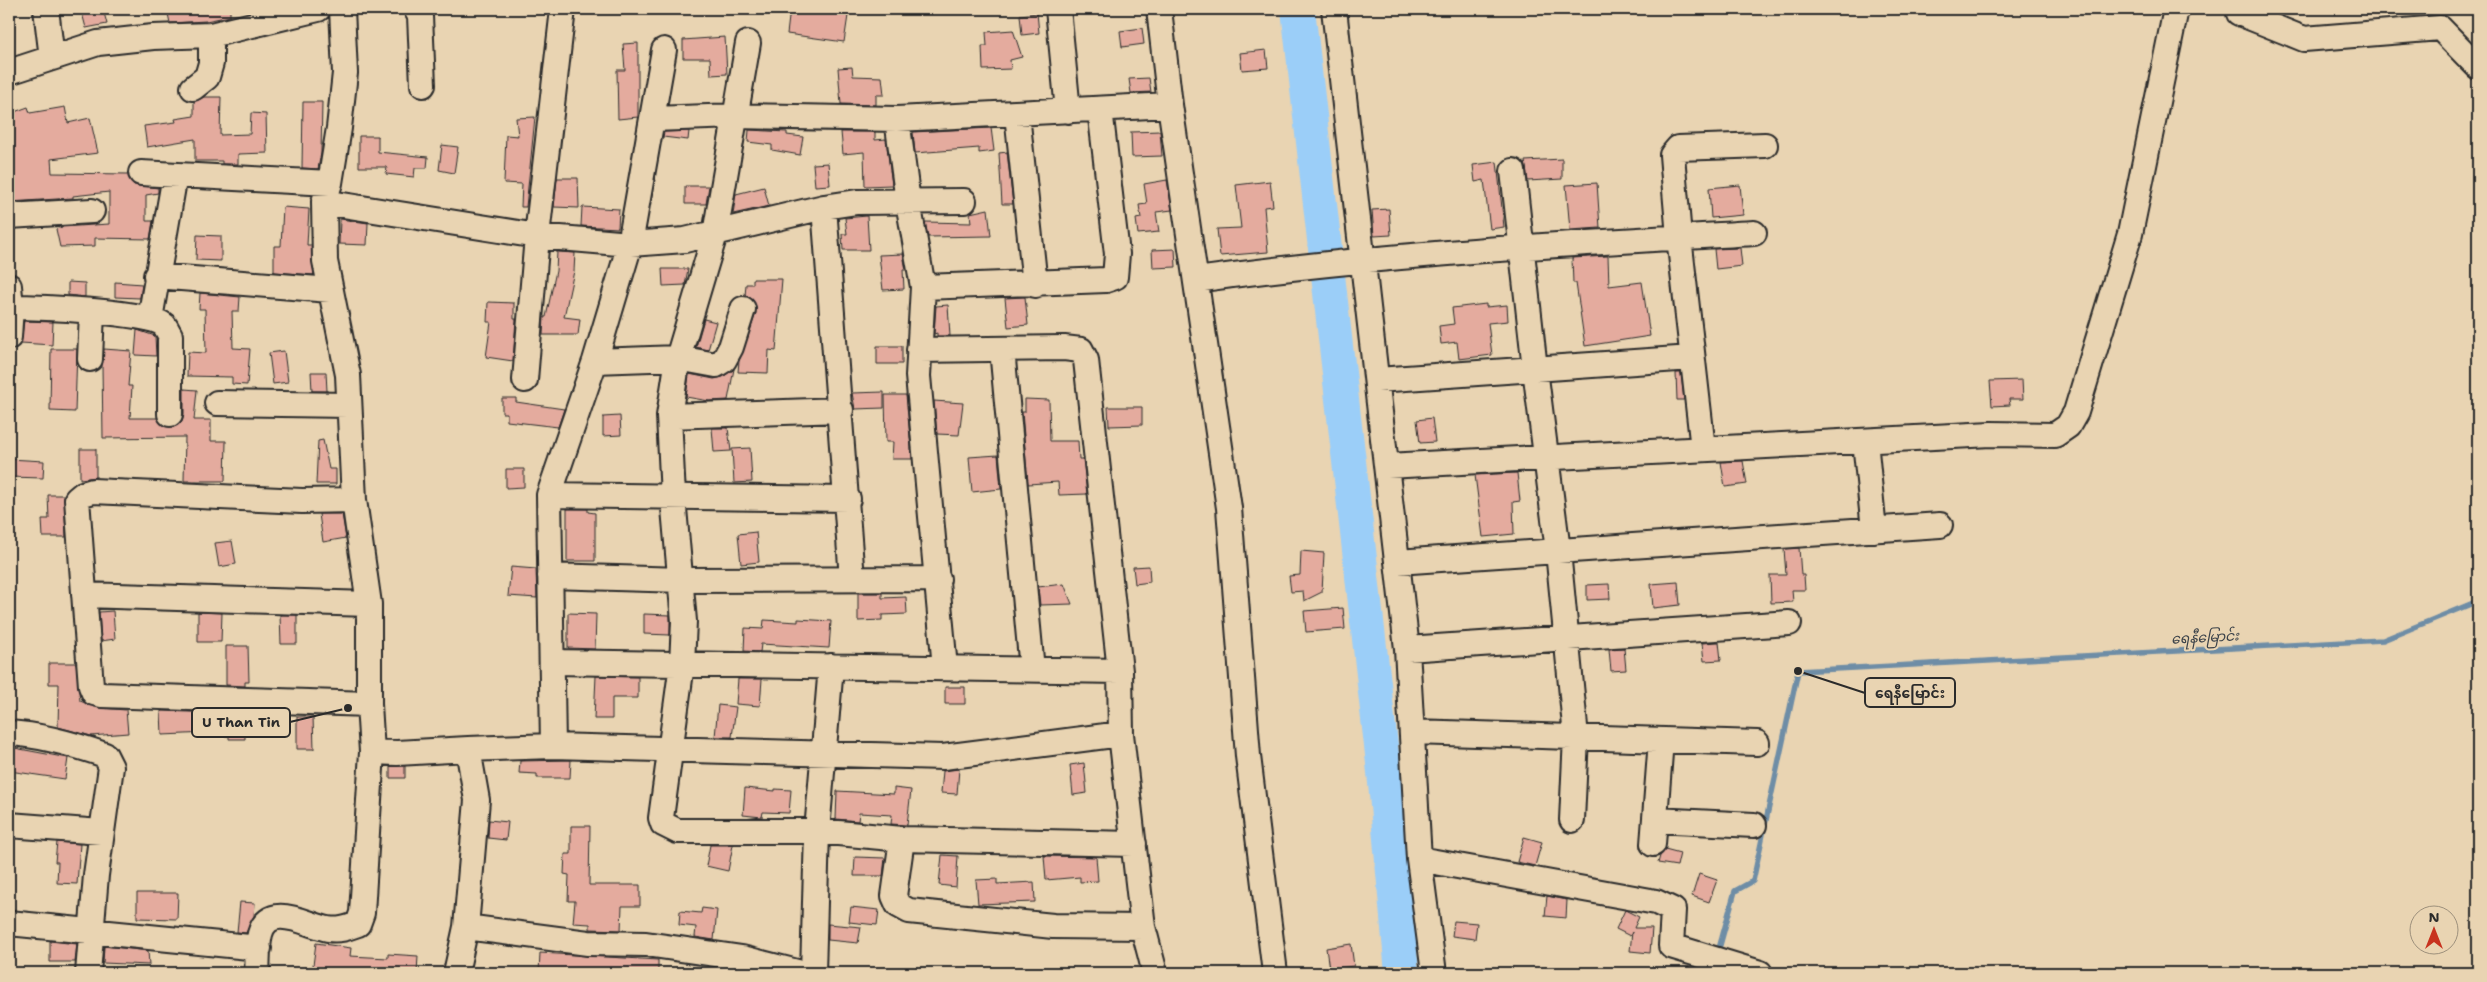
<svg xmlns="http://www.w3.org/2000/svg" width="2487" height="982" font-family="'Shantell Sans','Noto Sans Myanmar',sans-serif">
	<rect width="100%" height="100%" fill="#e9d4b2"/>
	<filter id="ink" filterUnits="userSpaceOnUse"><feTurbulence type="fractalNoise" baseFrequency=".02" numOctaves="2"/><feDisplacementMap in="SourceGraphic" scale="10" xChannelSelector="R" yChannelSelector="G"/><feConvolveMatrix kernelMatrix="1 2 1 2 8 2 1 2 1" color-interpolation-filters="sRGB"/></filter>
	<g filter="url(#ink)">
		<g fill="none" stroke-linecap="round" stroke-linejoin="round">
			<path stroke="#6e8da6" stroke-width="5.5" d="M 1720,945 L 1735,891 L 1753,881 L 1798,671 L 2383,640 L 2478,601"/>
			<path stroke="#9bcef8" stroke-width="34" d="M 1298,9 L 1384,772 L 1402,973"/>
		</g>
		<path fill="#e4ab9e" stroke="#2b2b2b" d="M 81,9 L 103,9 L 107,24 L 86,28 Z
			M 167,9 L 230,9 L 230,16 L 206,21 L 170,23 Z
			M 790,9 L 849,9 L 844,42 L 787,34 Z
			M 1037,13 L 1039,33 L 1022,35 L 1020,15 Z
			M 1142,28 L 1144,44 L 1122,47 L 1120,31 Z
			M 1013,30 L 1022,57 L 1010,60 L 1011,69 L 983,70 L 982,46 L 987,46 L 986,32 Z
			M 725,37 L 727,74 L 711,75 L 710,58 L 683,58 L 683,40 Z
			M 638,43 L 638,117 L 618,119 L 617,70 L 625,70 L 623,44 Z
			M 1266,50 L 1268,68 L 1242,70 L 1240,53 Z
			M 852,67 L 853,76 L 882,77 L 884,95 L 876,95 L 876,105 L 841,104 L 838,68 Z
			M 1149,78 L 1151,92 L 1131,93 L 1129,79 Z
			M 204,97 L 221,97 L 220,135 L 250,134 L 251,113 L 266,114 L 267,153 L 238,154 L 238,164 L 222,164 L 222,161 L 195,161 L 195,139 L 147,147 L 144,126 L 176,122 L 175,119 L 194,116 L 194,102 Z
			M 303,102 L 322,102 L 321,153 L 318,169 L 302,168 Z
			M 28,107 L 30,113 L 65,107 L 68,123 L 90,118 L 98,153 L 51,159 L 52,173 L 128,174 L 134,185 L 158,188 L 158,193 L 146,195 L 146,221 L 153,221 L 150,239 L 95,238 L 95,246 L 60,247 L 56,229 L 62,227 L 109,224 L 109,192 L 73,196 L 73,198 L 9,202 L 9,114 Z
			M 535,117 L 526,207 L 521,207 L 522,184 L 504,183 L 506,135 L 518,136 L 516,118 Z
			M 991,128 L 994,151 L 979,153 L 979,148 L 915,153 L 913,132 Z
			M 749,130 L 787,132 L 787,135 L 803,137 L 800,155 L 772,150 L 772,145 L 748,142 Z
			M 689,131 L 688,140 L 663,137 L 664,132 Z
			M 1160,131 L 1162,156 L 1132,157 L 1131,132 Z
			M 841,132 L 875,132 L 875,140 L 886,139 L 892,185 L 865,186 L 864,152 L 843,154 Z
			M 359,136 L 378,136 L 378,152 L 428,157 L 427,168 L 415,168 L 414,177 L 386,174 L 387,167 L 359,167 Z
			M 442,145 L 458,147 L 454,173 L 439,170 Z
			M 1007,152 L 1013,204 L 1002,204 L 999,153 Z
			M 1562,159 L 1562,179 L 1528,181 L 1525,161 Z
			M 1497,162 L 1504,227 L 1490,229 L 1484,180 L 1475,182 L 1473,165 Z
			M 828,163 L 830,185 L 815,186 L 813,164 Z
			M 557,178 L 578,178 L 579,208 L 554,207 Z
			M 1167,180 L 1172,210 L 1156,212 L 1159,232 L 1138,234 L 1136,219 L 1141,218 L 1139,205 L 1147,204 L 1144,184 Z
			M 1270,181 L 1273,206 L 1264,207 L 1268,252 L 1220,256 L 1217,229 L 1241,228 L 1236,185 Z
			M 1597,183 L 1600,228 L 1570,230 L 1566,185 Z
			M 1740,185 L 1743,215 L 1711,218 L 1709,188 Z
			M 685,186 L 709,186 L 706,204 L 685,204 Z
			M 764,187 L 769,206 L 733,214 L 736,194 Z
			M 283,207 L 309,209 L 307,245 L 311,245 L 314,275 L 274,272 L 274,246 L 281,246 Z
			M 582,207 L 619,209 L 618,228 L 581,226 Z
			M 988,209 L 991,236 L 928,237 L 925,222 L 971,223 L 970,213 Z
			M 1389,209 L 1391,235 L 1374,236 L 1372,210 Z
			M 867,216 L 869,250 L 843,250 L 842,234 L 847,234 L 845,218 Z
			M 340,219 L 368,223 L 367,245 L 339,244 Z
			M 197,235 L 221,236 L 221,261 L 196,260 Z
			M 1740,248 L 1742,266 L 1716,269 L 1714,249 Z
			M 1175,249 L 1176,267 L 1153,268 L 1152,250 Z
			M 557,252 L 575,253 L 574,271 L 564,317 L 580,319 L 578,335 L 543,335 L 544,317 L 546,317 L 556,271 Z
			M 903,254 L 906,270 L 903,270 L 904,289 L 883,290 L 879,255 Z
			M 1608,256 L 1609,286 L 1642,282 L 1650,336 L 1585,346 L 1576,283 L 1573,283 L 1572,258 Z
			M 662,269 L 688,269 L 685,285 L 663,286 Z
			M 753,279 L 782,279 L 776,351 L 769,350 L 768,373 L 738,372 L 739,361 L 756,313 L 753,300 L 745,296 L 746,284 L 753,284 Z
			M 68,282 L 85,283 L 85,297 L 68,295 Z
			M 115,282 L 142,284 L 140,298 L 115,297 Z
			M 200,293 L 240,297 L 239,311 L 232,311 L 233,348 L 250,349 L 247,385 L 232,384 L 232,377 L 187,376 L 188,352 L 206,353 L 205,309 L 199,309 Z
			M 1025,297 L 1028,325 L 1008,327 L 1005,298 Z
			M 488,302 L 514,303 L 514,319 L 516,319 L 513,361 L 486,357 L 491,322 L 487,322 Z
			M 1486,304 L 1486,307 L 1507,305 L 1508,321 L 1488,323 L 1492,355 L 1459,359 L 1457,342 L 1441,344 L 1439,326 L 1454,324 L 1452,308 Z
			M 948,305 L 950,336 L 937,336 L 937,333 L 934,334 L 936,306 Z
			M 704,319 L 716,322 L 708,350 L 696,347 Z
			M 24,321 L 53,322 L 52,345 L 21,343 Z
			M 137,330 L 155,336 L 156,356 L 135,355 Z
			M 877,346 L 902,346 L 902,364 L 877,364 Z
			M 51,349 L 77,349 L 75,412 L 50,411 Z
			M 104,349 L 131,351 L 128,386 L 132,386 L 130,418 L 157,418 L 164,426 L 176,426 L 182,421 L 184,414 L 184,389 L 197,390 L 194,420 L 211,420 L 211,441 L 226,441 L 225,481 L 184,481 L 185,437 L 103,438 L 102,365 Z
			M 284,351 L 288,382 L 273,384 L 269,353 Z
			M 734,369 L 728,400 L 709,401 L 686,397 L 689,374 L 714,379 L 723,377 Z
			M 311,372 L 326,372 L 327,391 L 312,391 Z
			M 1676,373 L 1681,373 L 1684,400 L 1677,400 Z
			M 2022,380 L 2023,399 L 2009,399 L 2010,405 L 1992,406 L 1990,381 Z
			M 884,392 L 884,408 L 855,409 L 852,393 Z
			M 885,395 L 906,395 L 912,459 L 892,459 L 893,442 L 886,442 Z
			M 502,398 L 516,398 L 516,402 L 564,409 L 558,427 L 507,421 L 507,413 L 502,413 Z
			M 1025,399 L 1049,400 L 1050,441 L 1078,441 L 1079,459 L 1083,459 L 1087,494 L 1059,495 L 1058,482 L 1028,484 L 1022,412 L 1025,412 Z
			M 934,401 L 963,403 L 959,435 L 937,434 Z
			M 1108,407 L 1142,407 L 1142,425 L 1109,426 Z
			M 620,416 L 621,435 L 603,436 L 603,417 Z
			M 1432,418 L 1435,442 L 1420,443 L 1417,420 Z
			M 712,428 L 728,428 L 731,451 L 714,452 Z
			M 323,440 L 329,469 L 336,469 L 336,484 L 316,484 L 318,441 Z
			M 750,448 L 752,482 L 734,483 L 732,449 Z
			M 80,449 L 96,449 L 96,477 L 80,479 Z
			M 998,455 L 1001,489 L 972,492 L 969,457 Z
			M 9,459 L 44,461 L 43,478 L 9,477 Z
			M 1743,461 L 1747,484 L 1725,487 L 1721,462 Z
			M 506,469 L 524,469 L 524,487 L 506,488 Z
			M 1517,473 L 1520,501 L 1513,502 L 1514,534 L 1483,537 L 1475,475 Z
			M 48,495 L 64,495 L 66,537 L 43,537 L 42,519 L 49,519 Z
			M 567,509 L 588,509 L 588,512 L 595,513 L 595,561 L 567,561 Z
			M 319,514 L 342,514 L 346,538 L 323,542 Z
			M 756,532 L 759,562 L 741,564 L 738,534 Z
			M 232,541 L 236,564 L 219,567 L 215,543 Z
			M 1799,548 L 1801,575 L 1804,575 L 1805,590 L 1792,590 L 1793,602 L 1771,603 L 1770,575 L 1786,575 L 1784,549 Z
			M 1301,551 L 1324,553 L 1322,592 L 1304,601 L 1303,591 L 1291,592 L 1289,576 L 1300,575 Z
			M 1149,566 L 1150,582 L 1135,584 L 1133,567 Z
			M 511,567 L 536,569 L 537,598 L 508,596 Z
			M 1678,582 L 1680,605 L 1653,608 L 1651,584 Z
			M 1064,584 L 1072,604 L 1040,605 L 1038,587 Z
			M 1609,584 L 1610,599 L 1587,600 L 1587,585 Z
			M 858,593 L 882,593 L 882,598 L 906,597 L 907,614 L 882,615 L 882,620 L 858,621 Z
			M 1343,608 L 1345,629 L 1306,632 L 1304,611 Z
			M 113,611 L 115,639 L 101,641 L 99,612 Z
			M 198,612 L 222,613 L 221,642 L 198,642 Z
			M 568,613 L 596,614 L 595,649 L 568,648 Z
			M 644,614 L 670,615 L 670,635 L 644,634 Z
			M 280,615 L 297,615 L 297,644 L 281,644 Z
			M 798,619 L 831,621 L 829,648 L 761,644 L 760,652 L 744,651 L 745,628 L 763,629 L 764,620 L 798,622 Z
			M 1719,642 L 1721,660 L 1704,661 L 1702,643 Z
			M 226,646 L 248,646 L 249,682 L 245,682 L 245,686 L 226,685 Z
			M 1624,648 L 1626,670 L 1611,671 L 1609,649 Z
			M 49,663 L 76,663 L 80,701 L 99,708 L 126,710 L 128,733 L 91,736 L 58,727 L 59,684 L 49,684 Z
			M 596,676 L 638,677 L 638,698 L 612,698 L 612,719 L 594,719 Z
			M 738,679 L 762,679 L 760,706 L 736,704 Z
			M 945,687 L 965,687 L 965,704 L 945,704 Z
			M 718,705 L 736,707 L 732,737 L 715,737 Z
			M 161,711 L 245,714 L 245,739 L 229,739 L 229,736 L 208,736 L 208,733 L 162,735 Z
			M 297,717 L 313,717 L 314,749 L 297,749 Z
			M 9,747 L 68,758 L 65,779 L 9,771 Z
			M 571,760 L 570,778 L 537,778 L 537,774 L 519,773 L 520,761 Z
			M 1084,763 L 1087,793 L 1073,795 L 1070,765 Z
			M 390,766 L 405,766 L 405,778 L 390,778 Z
			M 959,769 L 957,794 L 941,793 L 943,771 Z
			M 745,788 L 775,791 L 775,789 L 791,790 L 789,813 L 763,812 L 762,817 L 743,815 Z
			M 894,788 L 911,790 L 907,825 L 891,824 L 892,815 L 859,813 L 858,821 L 836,819 L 837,791 L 894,794 Z
			M 489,820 L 508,822 L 506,840 L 488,838 Z
			M 571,826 L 590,826 L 589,885 L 640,885 L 640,906 L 622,906 L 621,930 L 590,929 L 590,924 L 573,923 L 575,901 L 568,901 L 569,875 L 564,874 L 565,854 L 571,854 Z
			M 1524,837 L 1542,842 L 1535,866 L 1517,862 Z
			M 57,842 L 80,844 L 77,884 L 57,883 L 58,862 L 55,862 Z
			M 710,845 L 733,845 L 728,871 L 706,866 Z
			M 1665,849 L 1680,853 L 1677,866 L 1658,863 L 1660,856 Z
			M 942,855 L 958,856 L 956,887 L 939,885 Z
			M 1044,856 L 1096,857 L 1098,881 L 1080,882 L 1080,877 L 1046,880 Z
			M 855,857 L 885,858 L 883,876 L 854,876 Z
			M 1699,874 L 1717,880 L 1709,902 L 1692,896 Z
			M 997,879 L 997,884 L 1034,882 L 1035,902 L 978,904 L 976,880 Z
			M 137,893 L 178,893 L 177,919 L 137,918 Z
			M 1547,896 L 1567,900 L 1566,918 L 1545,916 Z
			M 240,902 L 255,903 L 254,916 L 246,933 L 237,932 Z
			M 851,907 L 879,910 L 877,925 L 849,922 Z
			M 702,908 L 717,910 L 714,940 L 695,937 L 696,927 L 679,925 L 680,911 L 701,913 Z
			M 1625,910 L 1639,917 L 1634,928 L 1652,928 L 1650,953 L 1630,951 L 1632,932 L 1630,936 L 1616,929 Z
			M 1454,921 L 1477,923 L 1475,939 L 1452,936 Z
			M 828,924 L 861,927 L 858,943 L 828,940 Z
			M 50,941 L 77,944 L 75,962 L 50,962 Z
			M 316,943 L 351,948 L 350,956 L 388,958 L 388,954 L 418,956 L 417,973 L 312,973 Z
			M 1351,944 L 1354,966 L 1329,969 L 1326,948 Z
			M 104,946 L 148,951 L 149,965 L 103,963 Z
			M 540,953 L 658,960 L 658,973 L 539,973 Z"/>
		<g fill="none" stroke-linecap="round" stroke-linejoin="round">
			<defs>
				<path id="minor" d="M 46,9 L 52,58
					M 342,9 L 345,73 L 339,128 L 330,183 L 324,202 L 325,261 L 348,375 L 354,500 L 369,604 L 369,704 L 372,752 L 397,753 L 468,749 L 477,800 L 466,927 L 456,973
					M 416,9 L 420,16 L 423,85
					M 1058,9 L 1068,111
					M 1159,9 L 1170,105 L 1229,508 L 1248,756 L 1275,973
					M 1334,9 L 1407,649 L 1419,859 L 1434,973
					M 2239,9 L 2239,13 L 2304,39 L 2440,28 L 2478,67
					M 748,43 L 715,234 L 678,358 L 669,416 L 673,497 L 684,621 L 682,664 L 661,818 L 663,824 L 677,831 L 817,831 L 902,839 L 1134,844
					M 9,72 L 98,43 L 153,37 L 211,35 L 318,9
					M 193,88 L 207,77 L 211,63 L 211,35
					M 1017,114 L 1035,285
					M 653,119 L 736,116 L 897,119 L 1170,105
					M 897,119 L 908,202 L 923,287 L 918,376 L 945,668
					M 1513,171 L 1535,369 L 1558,551 L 1576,737 L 1572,820
					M 141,173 L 330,183
					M 324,202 L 537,236 L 630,244 L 685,240 L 824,207 L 857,202 L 964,201
					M 824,207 L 852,579
					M 9,216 L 92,211
					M 156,276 L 330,290
					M 1196,280 C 1381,254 1568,244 1754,233
					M 9,286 L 11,307 L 9,337
					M 923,287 L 1106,280 L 1115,277 L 1117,254 L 1100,109
					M 9,307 C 34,307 149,311 164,325 C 166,327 168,332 170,335 L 170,414
					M 150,319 L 175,175
					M 1002,349 L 1032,670
					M 919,350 L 1064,348 L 1081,350 L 1086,360 L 1120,671 L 1121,734 L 1143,927 L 1155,973
					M 90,359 L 92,312
					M 595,361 L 678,358 L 716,365 L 724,360 L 731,347 L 743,309
					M 525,380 L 537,236 L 563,9
					M 1377,380 L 1692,358
					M 217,403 L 349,405
					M 669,416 L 841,410
					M 1865,441 L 1874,530
					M 1703,449 L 1679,237 L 1672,155 L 1678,148 L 1765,145
					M 1387,466 L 1991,434 L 2055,435 L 2068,426 L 2076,412 L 2130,234 L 2176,9
					M 549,495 L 848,499
					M 354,500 L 302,501 L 93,491 L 83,494 L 77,499 L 91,686 L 94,693 L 102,695 L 369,704
					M 1397,562 L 1940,525
					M 550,576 L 682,580 L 938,579
					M 84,595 L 369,604
					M 1407,649 L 1789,623
					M 552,662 L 1120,671
					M 1413,732 L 1757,743
					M 9,733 C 42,735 73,744 105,755 L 111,767 L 96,875 L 88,973
					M 553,746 L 549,495 L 595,361 L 630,244 L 664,50
					M 468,749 L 553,746 L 943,757 L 1121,734
					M 1655,820 L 1754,825
					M 9,825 L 101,832
					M 902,839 L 894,896 L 898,905 L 909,911 L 1053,926 L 1143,927
					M 1653,844 L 1661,740
					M 1419,859 L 1656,902 L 1673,910 L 1671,946 L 1760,973
					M 9,923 L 259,948
					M 466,927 L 588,943 L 646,944 L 742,958 L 801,973
					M 257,973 C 258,961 257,946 260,934 C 269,901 307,925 328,929 C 339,931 347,928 358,924 L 362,913 L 372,752
					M 813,973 L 817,831 L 831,666"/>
			</defs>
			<use href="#minor" stroke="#2b2b2b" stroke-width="28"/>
			<use href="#minor" stroke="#e9d4b2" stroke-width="24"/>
		</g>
	</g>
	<g text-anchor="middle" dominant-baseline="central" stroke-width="4" stroke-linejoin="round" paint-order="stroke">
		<g font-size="14" font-style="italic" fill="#3c434a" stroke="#e9d4b2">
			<text transform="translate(2205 637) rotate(-3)">ရေနီမြောင်း</text>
		</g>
	</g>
	<path fill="none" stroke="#2b2b2b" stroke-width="2" d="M1798 671L1865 693M348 708L290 722"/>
	<g fill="#2b2b2b" stroke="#e9d4b2" stroke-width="2">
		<circle cx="1798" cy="671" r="5"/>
		<circle cx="348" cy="708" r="5"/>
	</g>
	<g fill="#e9d4b2" stroke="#2b2b2b" stroke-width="2">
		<rect x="1865" y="678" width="90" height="29" rx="5"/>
		<rect x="192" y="708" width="98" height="29" rx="5"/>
	</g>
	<g font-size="14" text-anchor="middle" font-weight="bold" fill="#2b2b2b">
		<text x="1910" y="698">ရေနီမြောင်း</text>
		<text x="241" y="727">U Than Tin</text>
	</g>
	<rect width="2487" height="982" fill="none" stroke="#e9d4b2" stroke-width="30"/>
	<rect x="15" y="15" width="2457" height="952" fill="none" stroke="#2b2b2b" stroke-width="2" filter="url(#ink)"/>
	<g transform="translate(2434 930)"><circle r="24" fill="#e9d4b2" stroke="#9d907c"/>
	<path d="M0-4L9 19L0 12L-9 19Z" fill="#c8321e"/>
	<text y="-8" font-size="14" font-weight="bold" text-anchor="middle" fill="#2b2b2b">N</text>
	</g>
</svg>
